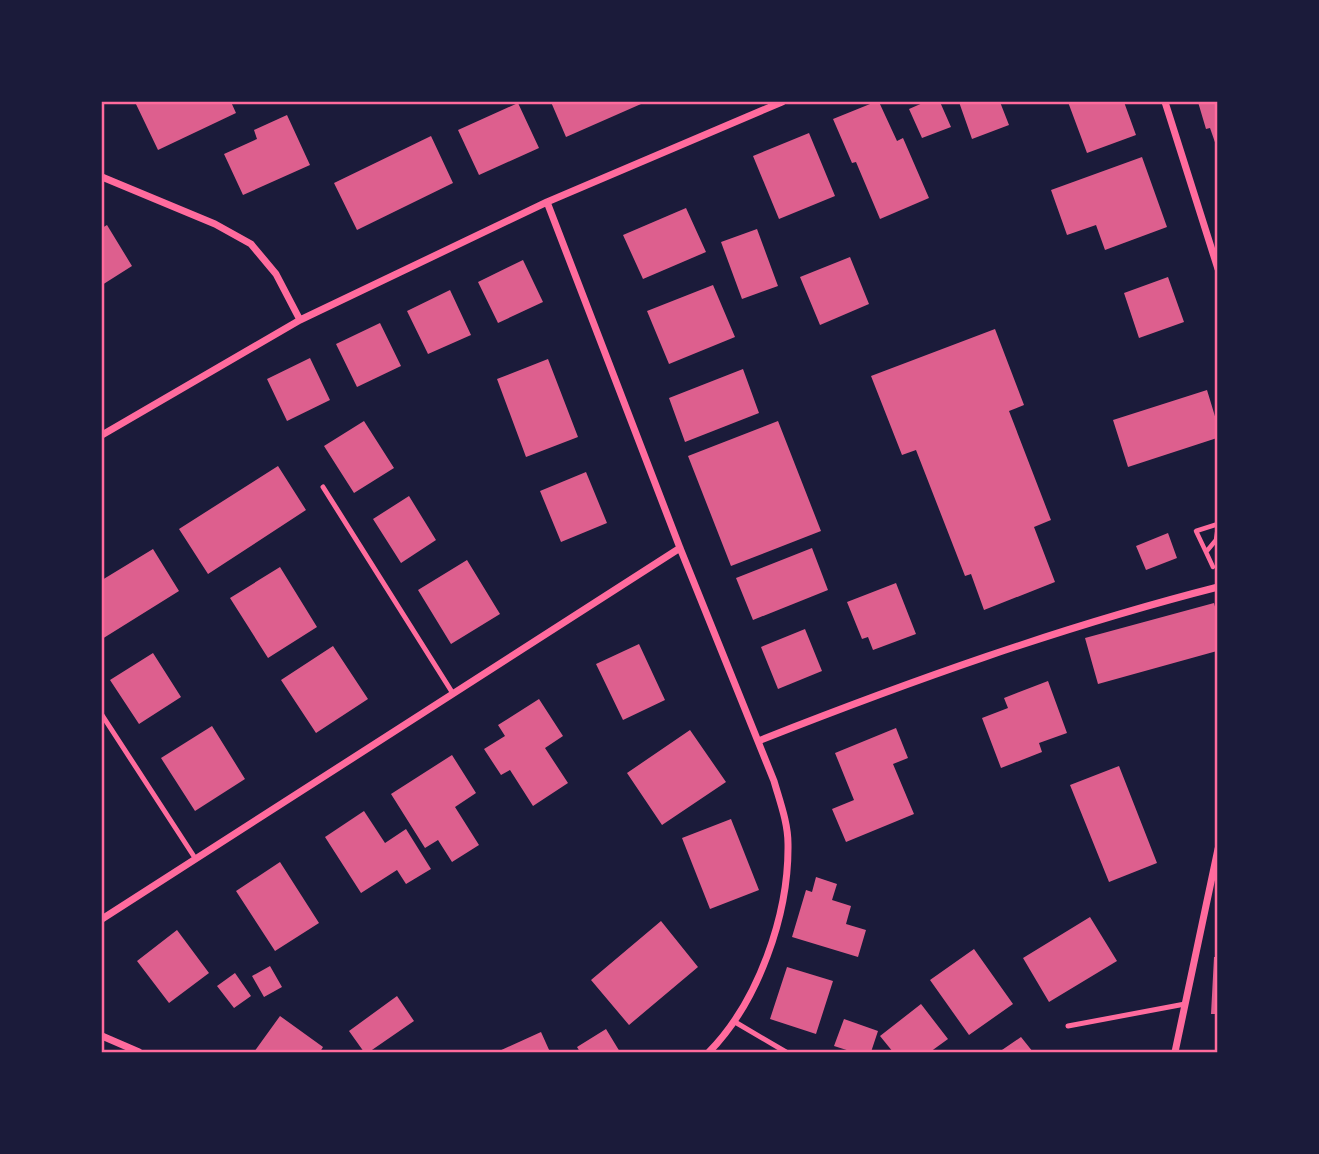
<svg xmlns="http://www.w3.org/2000/svg" width="1319" height="1154" font-family="Manrope,sans-serif">
	<rect width="100%" height="100%" fill="#1b1b3a"/>
	<path fill="#dd5f8e" d="M 135,102 L 231,102 L 236,113 L 158,150 Z
		M 551,102 L 641,102 L 641,104 L 566,137 Z
		M 875,102 L 879,102 L 897,141 L 903,138 L 929,198 L 880,219 L 856,162 L 852,163 L 833,119 Z
		M 925,102 L 940,102 L 951,127 L 922,138 L 909,109 Z
		M 959,102 L 1000,102 L 1009,125 L 972,139 Z
		M 1068,102 L 1124,102 L 1136,135 L 1087,153 Z
		M 1198,102 L 1217,102 L 1217,148 L 1210,128 L 1206,129 Z
		M 518,103 L 539,148 L 479,175 L 458,130 Z
		M 287,115 L 310,165 L 243,195 L 224,154 L 257,139 L 254,130 Z
		M 809,133 L 835,196 L 779,219 L 753,156 Z
		M 431,136 L 453,183 L 357,230 L 334,183 Z
		M 1142,157 L 1167,227 L 1105,250 L 1096,225 L 1067,235 L 1051,190 Z
		M 686,208 L 706,252 L 643,279 L 623,235 Z
		M 107,225 L 132,266 L 102,285 L 102,228 Z
		M 757,229 L 778,286 L 742,299 L 721,242 Z
		M 850,257 L 869,304 L 820,325 L 800,277 Z
		M 523,260 L 543,302 L 498,323 L 478,282 Z
		M 1168,277 L 1184,322 L 1139,338 L 1124,293 Z
		M 713,285 L 735,337 L 669,364 L 647,311 Z
		M 450,290 L 471,335 L 428,354 L 407,311 Z
		M 380,323 L 401,366 L 357,387 L 336,344 Z
		M 995,329 L 1024,405 L 1009,411 L 1051,520 L 1034,527 L 1055,582 L 984,610 L 971,574 L 965,576 L 916,450 L 902,455 L 871,376 Z
		M 310,358 L 330,400 L 287,421 L 267,379 Z
		M 548,359 L 578,437 L 526,457 L 497,379 Z
		M 743,369 L 759,413 L 685,442 L 669,398 Z
		M 1207,390 L 1217,423 L 1217,438 L 1128,467 L 1113,420 Z
		M 364,421 L 394,468 L 354,493 L 324,446 Z
		M 778,421 L 821,531 L 731,566 L 688,456 Z
		M 278,466 L 306,510 L 208,574 L 179,529 Z
		M 586,472 L 607,523 L 561,542 L 540,491 Z
		M 409,496 L 436,540 L 401,563 L 373,519 Z
		M 1168,533 L 1177,558 L 1146,570 L 1136,546 Z
		M 812,548 L 828,590 L 753,620 L 736,578 Z
		M 153,549 L 179,591 L 102,639 L 102,580 Z
		M 467,560 L 500,614 L 451,644 L 418,590 Z
		M 280,567 L 317,627 L 268,658 L 230,598 Z
		M 896,583 L 916,634 L 873,650 L 868,637 L 862,639 L 847,602 Z
		M 1214,603 L 1217,614 L 1217,651 L 1098,684 L 1085,638 Z
		M 805,629 L 822,671 L 778,689 L 761,647 Z
		M 639,644 L 665,700 L 623,720 L 596,664 Z
		M 333,646 L 368,699 L 316,733 L 281,680 Z
		M 153,653 L 181,697 L 139,724 L 110,680 Z
		M 1048,681 L 1067,733 L 1039,743 L 1042,752 L 1001,768 L 982,718 L 1008,708 L 1004,698 Z
		M 539,699 L 563,736 L 545,748 L 568,783 L 533,806 L 510,770 L 501,775 L 484,749 L 505,736 L 498,725 Z
		M 212,726 L 245,779 L 195,811 L 161,758 Z
		M 896,728 L 908,758 L 893,764 L 914,814 L 846,842 L 832,809 L 854,800 L 835,753 Z
		M 690,730 L 726,782 L 662,825 L 627,773 Z
		M 452,755 L 476,793 L 455,807 L 479,845 L 452,862 L 438,840 L 425,848 L 391,794 Z
		M 1119,766 L 1157,863 L 1109,882 L 1070,785 Z
		M 364,811 L 385,843 L 406,829 L 431,869 L 406,884 L 397,870 L 361,893 L 325,837 Z
		M 731,819 L 759,890 L 710,909 L 682,838 Z
		M 280,862 L 319,923 L 275,951 L 236,891 Z
		M 816,877 L 837,884 L 832,900 L 851,906 L 846,924 L 866,930 L 858,957 L 792,937 L 806,890 L 812,892 Z
		M 1090,917 L 1117,961 L 1049,1002 L 1023,958 Z
		M 661,921 L 698,967 L 629,1025 L 591,980 Z
		M 177,930 L 209,973 L 169,1003 L 137,961 Z
		M 974,949 L 1013,1004 L 969,1035 L 930,980 Z
		M 1214,957 L 1217,957 L 1217,1014 L 1211,1014 Z
		M 270,966 L 282,987 L 264,997 L 252,976 Z
		M 787,967 L 833,981 L 816,1034 L 770,1019 Z
		M 235,973 L 251,996 L 234,1008 L 217,986 Z
		M 397,996 L 414,1021 L 369,1052 L 364,1052 L 349,1031 Z
		M 921,1004 L 948,1039 L 930,1052 L 893,1052 L 880,1036 Z
		M 280,1016 L 323,1047 L 320,1052 L 254,1052 Z
		M 844,1019 L 878,1031 L 871,1052 L 853,1052 L 834,1046 Z
		M 606,1029 L 620,1052 L 580,1052 L 577,1047 Z
		M 541,1032 L 550,1052 L 497,1052 Z
		M 1021,1037 L 1033,1052 L 999,1052 Z"/>
	<g fill="none" stroke-linecap="round" stroke-linejoin="round">
		<path stroke="#ff6b9d" stroke-width="4.5" d="M 1206,552 L 1196,531 L 1218,524
			M 1213,567 L 1206,552 L 1216,540 L 1218,526"/>
		<path stroke="#ff6b9d" stroke-width="5" d="M 323,487 L 452,692
			M 102,715 L 195,858
			M 735,1022 L 786,1052
			M 1068,1026 L 1185,1004"/>
		<path stroke="#ff6b9d" stroke-width="7" d="M 1165,102 L 1218,269
			M 102,177 L 215,224 L 251,244 L 276,274 L 300,320
			M 547,202 L 680,548 L 774,781 C 780,802 788,823 788,844 C 789,915 758,1002 709,1052
			M 102,435 L 300,320 L 547,202 L 782,102
			M 758,741 C 908,682 1061,627 1218,587
			M 102,919 L 680,548
			M 102,1036 L 139,1052
			M 1175,1052 L 1218,849"/>
	</g>
	<rect width="1319" height="1154" fill="none" stroke="#1b1b3a" stroke-width="206"/>
	<rect x="103" y="103" width="1113" height="948" fill="none" stroke="#ff6b9d" stroke-width="2.5"/>
</svg>
